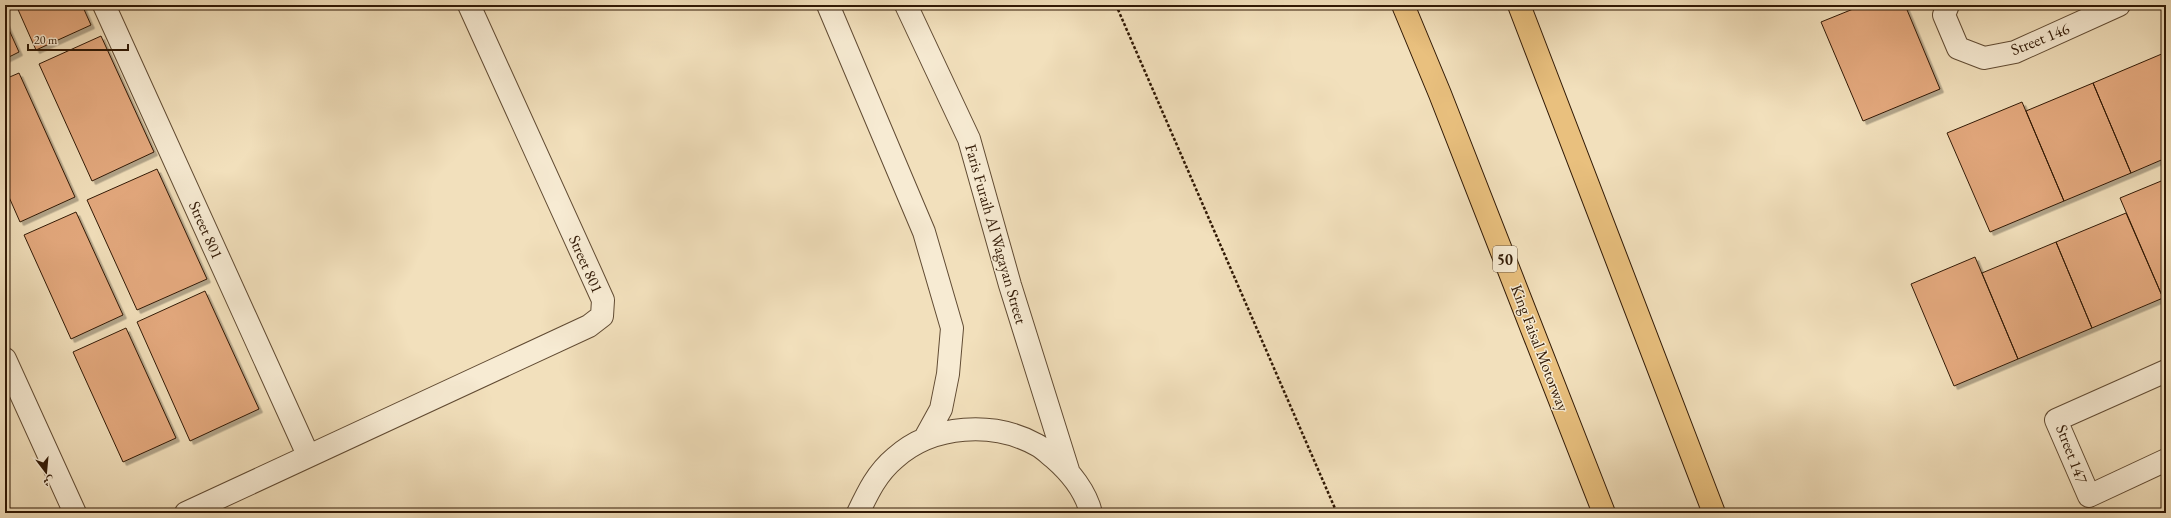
<svg xmlns="http://www.w3.org/2000/svg" width="2171" height="518" font-family="'EB Garamond',Amiri,serif">
	<defs>
		<filter id="shadow"><feDropShadow dx="3.5" dy="3.5" stdDeviation="0" flood-color="#0004"/></filter>
	</defs>
	<rect width="100%" height="100%" fill="#f2e0bc"/>
	<filter id="stains"><feTurbulence type="fractalNoise" baseFrequency=".005" numOctaves="4"/><feColorMatrix values="0 0 0 0 .2 0 0 0 0 .09 0 0 0 0 .02 0 0 0 .5 -.17"/></filter>
	<radialGradient id="worn" r=".72"><stop offset=".6" stop-color="#630" stop-opacity="0"/><stop offset="1" stop-color="#630" stop-opacity=".3"/></radialGradient>
	<path fill="#e4a97e" stroke="#311905" filter="url(#shadow)" d="M 16,5 L 82,5 L 91,25 L 36,50 Z
		M 1863,5 L 1905,5 L 1940,89 L 1863,121 L 1821,22 Z
		M 5,21 L 19,52 L 5,59 Z
		M 101,36 L 154,152 L 92,181 L 39,64 Z
		M 2164,53 L 2166,59 L 2166,158 L 2131,173 L 2093,83 Z
		M 19,73 L 75,197 L 20,222 L 5,188 L 5,79 Z
		M 2093,83 L 2131,173 L 2064,201 L 2026,111 Z
		M 2022,102 L 2064,201 L 1990,232 L 1947,133 Z
		M 157,169 L 207,279 L 137,310 L 87,200 Z
		M 2166,179 L 2166,297 L 2163,298 L 2120,198 Z
		M 76,212 L 123,315 L 71,339 L 24,235 Z
		M 2126,213 L 2163,298 L 2092,328 L 2056,242 Z
		M 2056,242 L 2092,328 L 2018,359 L 1982,273 Z
		M 1975,257 L 2018,359 L 1954,386 L 1911,284 Z
		M 205,291 L 259,409 L 190,441 L 137,322 Z
		M 126,328 L 176,438 L 123,462 L 73,352 Z"/>
	<g fill="none" stroke-linecap="round" stroke-linejoin="round">
		<defs>
			<path id="minor" d="M 104,5 L 308,455
				M 828,5 L 924,232 L 952,328 L 948,374 L 941,409 L 925,438
				M 906,5 L 969,139 L 1010,285 L 1068,470
				M 1948,5 L 1944,15 L 1958,48 L 1984,58 L 2015,52 L 2119,5
				M 5,359 L 75,513
				M 2166,371 L 2056,420 L 2089,496 L 2166,460
				M 186,513 L 589,326 L 602,316 L 603,300 L 469,5
				M 858,513 C 868,492 877,473 895,458 C 933,424 994,421 1037,445 C 1043,448 1049,454 1054,458 C 1070,472 1086,492 1091,513"/>
			<path id="highway" d="M 1403,5 L 1440,94 L 1604,513
				M 1519,5 L 1714,513"/>
		</defs>
		<use href="#minor" stroke="#614b33" stroke-width="24"/>
		<use href="#highway" stroke="#311905" stroke-width="24"/>
		<path stroke="#311905" stroke-width="2.5" stroke-dasharray="3 2" stroke-linecap="butt" d="M 1116,5 L 1337,513"/>
		<use href="#minor" stroke="#f7ebd3" stroke-width="22"/>
		<use href="#highway" stroke="#e9c07e" stroke-width="22"/>
	</g>
	<g text-anchor="middle" dominant-baseline="central" stroke-width="3" stroke-linejoin="round" paint-order="stroke">
		<rect fill="#f7ebd3" stroke="#6c5843" stroke-width="1" x="1493" y="246" width="24" height="26" rx="3"/>
		<g font-size="15" font-weight="bold" fill="#311905">
			<text x="1505" y="259">50</text>
		</g>
		<g font-size="16" fill="#311905" stroke="#f7ebd3">
			<text transform="translate(2040 39) rotate(-22)">Street 146</text>
			<text transform="translate(206 230) rotate(66)">Street 801</text>
			<text transform="translate(996 234) rotate(74)">Faris Furaih Al Wagayan Street</text>
			<text transform="translate(586 264) rotate(66)">Street 801</text>
			<text transform="translate(1540 348) rotate(69)">King Faisal Motorway</text>
			<text transform="translate(2072 454) rotate(69)">Street 147</text>
		</g>
	</g>
	<rect width="2171" height="518" fill="none" stroke="#f2e0bc" stroke-width="20"/>
	<rect x="6" y="6" width="2159" height="506" fill="none" stroke="#311905" stroke-width="2"/>
	<rect x="10" y="10" width="2151" height="498" fill="none" stroke="#311905"/>
	<g transform="translate(46 472) rotate(164)" stroke="#f7ebd3" stroke-width="3" paint-order="stroke">
	<path d="M0-3L7 15L0 10L-7 15Z" fill="#311905"/>
	<text y="-6" font-size="11" font-weight="bold" text-anchor="middle" fill="#311905">ش</text>
	</g>
	<path d="M28 44v6h100v-6" fill="none" stroke="#311905" stroke-width="2"/>
	<text x="34" y="44" font-size="12" fill="#311905" stroke="#f7ebd3" stroke-width="3" paint-order="stroke">20 m</text>
	<rect width="100%" height="100%" filter="url(#stains)"/>
	<rect width="100%" height="100%" fill="url(#worn)"/>
</svg>
